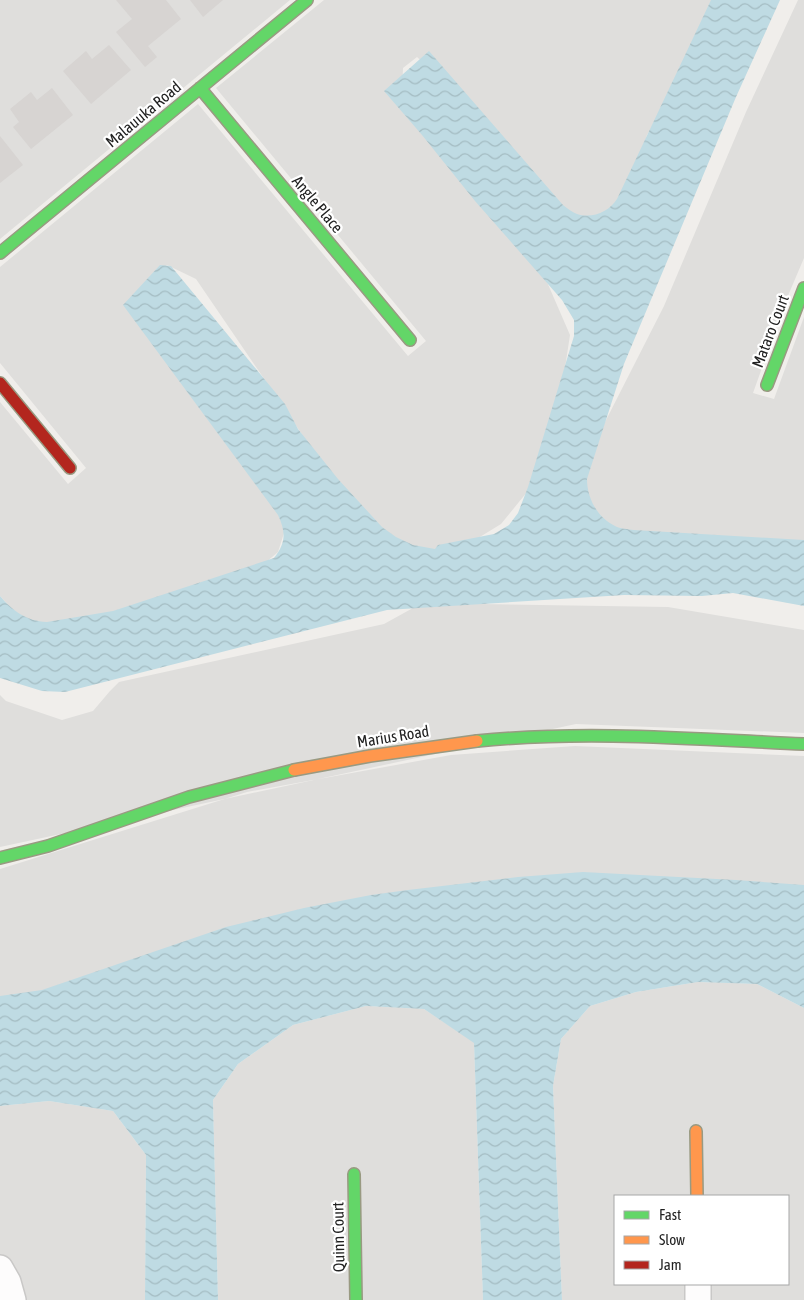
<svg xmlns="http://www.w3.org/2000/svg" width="804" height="1300" font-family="'Asap Condensed',sans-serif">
	<defs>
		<pattern id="water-waves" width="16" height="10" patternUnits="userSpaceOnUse" patternTransform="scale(1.25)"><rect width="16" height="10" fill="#bfdbe3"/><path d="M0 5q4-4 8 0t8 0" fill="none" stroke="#a4bcc2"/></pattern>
	</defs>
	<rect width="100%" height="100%" fill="#f0eeeb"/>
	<path fill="#dfdedc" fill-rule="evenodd" d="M 0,0 L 290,0 L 0,239 Z
		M 324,0 L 721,0 L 712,34 L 647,135 L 626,203 L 573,227 L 462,97 L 417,57 L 403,68 L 402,92 L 547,282 L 570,335 L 553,446 L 545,470 L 501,524 L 457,551 L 423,557 L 391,540 L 329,474 L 196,279 L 167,265 L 151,279 L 290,514 L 278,552 L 265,563 L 45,635 L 11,608 L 0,596 L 0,402 L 68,484 L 86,468 L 0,363 L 0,267 L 198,104 L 408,356 L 426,341 L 216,88 Z
		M 798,0 L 804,0 L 804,258 L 787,298 L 753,393 L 774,399 L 804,317 L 804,547 L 595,528 L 586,491 L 587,473 L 603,426 L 664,306 L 746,112 Z
		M 422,603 L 668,607 L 804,630 L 804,733 L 576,724 L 0,847 L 0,695 L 6,701 L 62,720 L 93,711 L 110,691 L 119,682 L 384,624 Z
		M 575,746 L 804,756 L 804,906 L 0,1010 L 0,869 L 247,792 L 451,755 Z
		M 698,982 L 757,984 L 804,1008 L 804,1300 L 562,1300 L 553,1086 L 561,1039 L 590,1006 L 636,992 ZM 615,1196 L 788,1196 L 788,1284 L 615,1284 Z
		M 366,1006 L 424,1009 L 474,1042 L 483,1300 L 218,1300 L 213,1100 L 238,1064 L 293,1025 Z
		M 49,1101 L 113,1111 L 146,1155 L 145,1300 L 0,1300 L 0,1106 Z"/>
	<path fill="url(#water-waves)" d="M 711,0 L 780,0 L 736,97 L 624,364 L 587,479 C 587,498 597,517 615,526 C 620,529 628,529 634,530 L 804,540 L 804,606 L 733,593 L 702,596 L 624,595 L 387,610 L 65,692 L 42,691 L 0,678 L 0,596 C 13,611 26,621 47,622 L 113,611 L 274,558 C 286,543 286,532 278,515 L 123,305 L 160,265 L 171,266 L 285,404 L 298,429 L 338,479 L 382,527 L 396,537 L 413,545 L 435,549 L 438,545 L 494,534 L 509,525 L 518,513 L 528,487 L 574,336 L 574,320 L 562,300 L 475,201 L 422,135 L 384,91 L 429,51 L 563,205 C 567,208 572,212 577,214 C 592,219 609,212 617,199 Z
		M 583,872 L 736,880 L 804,885 L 804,1008 L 757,984 L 698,982 L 636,992 L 590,1006 L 561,1039 L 553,1086 L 562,1300 L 483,1300 L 474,1043 L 424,1009 L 366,1006 L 293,1025 L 238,1064 L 213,1100 L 218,1300 L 145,1300 L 146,1155 L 113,1111 L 49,1101 L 0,1106 L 0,996 L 42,990 L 226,927 L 304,908 L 371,895 L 408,890 L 518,877 Z"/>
	<path fill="#d7d4d2" d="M 116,0 L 166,0 L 181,19 L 148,46 L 157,57 L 145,67 L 116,32 L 132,19 Z
		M 190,0 L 223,0 L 203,17 Z
		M 109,45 L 131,70 L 91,104 L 63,71 L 86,51 L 92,59 Z
		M 52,88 L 73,115 L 31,149 L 13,127 L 19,122 L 10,109 L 31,92 L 37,100 Z
		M 0,136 L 23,165 L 0,183 Z"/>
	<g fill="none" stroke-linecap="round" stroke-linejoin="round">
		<defs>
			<path id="street" d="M 0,1268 L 8,1282 L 13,1300
				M 698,1284 L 698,1300"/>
			<path id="fast" d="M 200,88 L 410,340
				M 0,253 L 307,0
				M 767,385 L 804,288
				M 477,741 C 586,730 695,739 804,744
				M 0,858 L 48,846 L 189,797 L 294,770
				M 354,1174 L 356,1300"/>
			<path id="slow" d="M 294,770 L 370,756 L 477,741
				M 696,1131 L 697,1196"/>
			<path id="jam" d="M 0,383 L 70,468"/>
		</defs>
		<use href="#street" stroke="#c9c8c7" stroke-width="28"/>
		<use href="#fast" stroke="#999a82" stroke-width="14"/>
		<use href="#slow" stroke="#999a82" stroke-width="14"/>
		<use href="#jam" stroke="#999a82" stroke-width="14"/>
		<use href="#street" stroke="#fdfcfc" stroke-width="25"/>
		<use href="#fast" stroke="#63d668" stroke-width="11"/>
		<use href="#slow" stroke="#ff974d" stroke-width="11"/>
		<use href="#jam" stroke="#b3261e" stroke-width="11"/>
	</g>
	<g text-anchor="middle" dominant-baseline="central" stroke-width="4.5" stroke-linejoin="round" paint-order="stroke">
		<g font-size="16" fill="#222" stroke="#fff">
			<text transform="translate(143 114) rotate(-40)">Malauuka Road</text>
			<text transform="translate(318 204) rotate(50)">Angle Place</text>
			<text transform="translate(770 331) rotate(-69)">Mataro Court</text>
			<text transform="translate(393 736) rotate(-9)">Marius Road</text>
			<text transform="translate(338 1237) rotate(-91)">Quinn Court</text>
		</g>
	</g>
	<rect x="614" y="1195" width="175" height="90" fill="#ffffff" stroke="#a7a7a7"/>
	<rect x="624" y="1211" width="25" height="8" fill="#63d668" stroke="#a7a7a7"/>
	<text x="659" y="1220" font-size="15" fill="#222222">Fast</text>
	<rect x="624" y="1236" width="25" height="8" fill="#ff974d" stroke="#a7a7a7"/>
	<text x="659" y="1245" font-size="15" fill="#222222">Slow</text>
	<rect x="624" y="1261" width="25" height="8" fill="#b3261e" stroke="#a7a7a7"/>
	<text x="659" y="1270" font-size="15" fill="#222222">Jam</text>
</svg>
